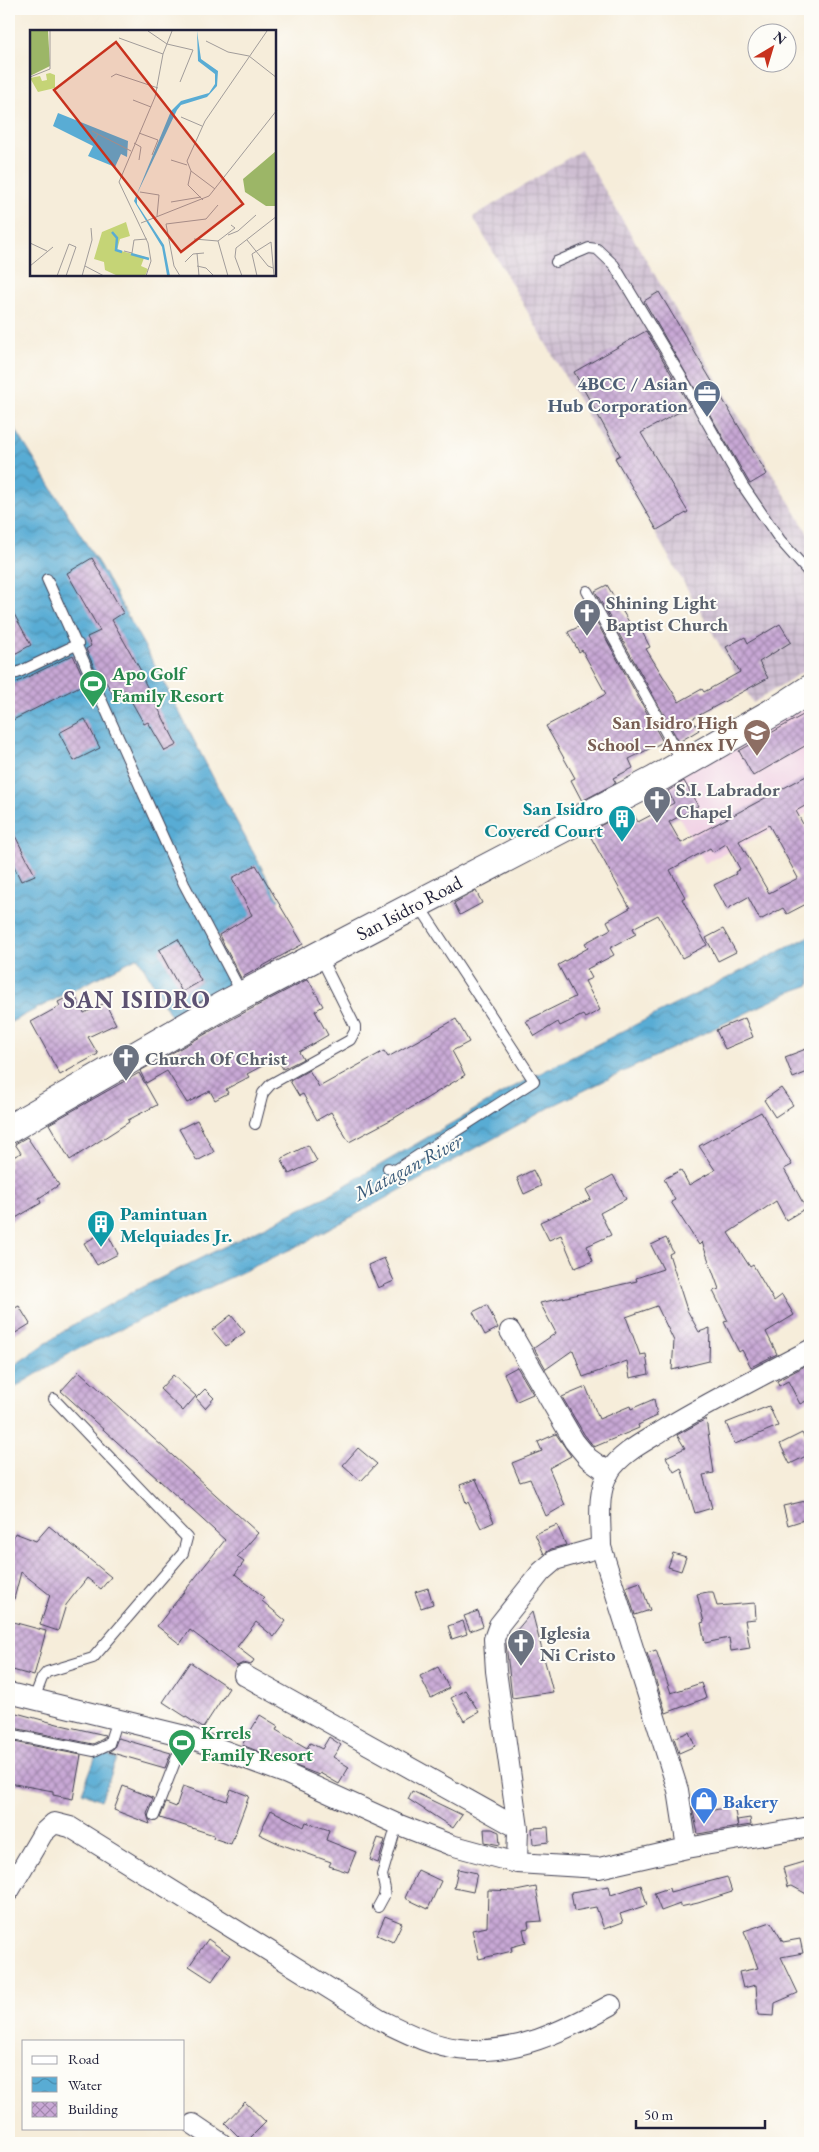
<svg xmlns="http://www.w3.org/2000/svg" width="819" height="2152" font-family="'EB Garamond',serif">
	<defs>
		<pattern id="industrial-grid" width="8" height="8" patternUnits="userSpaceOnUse" patternTransform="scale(1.25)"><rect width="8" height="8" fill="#cebed1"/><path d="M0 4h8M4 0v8" fill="none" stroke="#b1a3b4"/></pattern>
		<pattern id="water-waves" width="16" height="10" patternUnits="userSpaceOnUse" patternTransform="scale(1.25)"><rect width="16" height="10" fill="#59acd4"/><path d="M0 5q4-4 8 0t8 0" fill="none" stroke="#498cad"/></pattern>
		<pattern id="building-cross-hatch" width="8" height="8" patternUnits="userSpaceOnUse" patternTransform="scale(1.25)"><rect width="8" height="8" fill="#c8a8d5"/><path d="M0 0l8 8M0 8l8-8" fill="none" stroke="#a288ae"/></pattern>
	</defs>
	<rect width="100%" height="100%" fill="#fdfcf7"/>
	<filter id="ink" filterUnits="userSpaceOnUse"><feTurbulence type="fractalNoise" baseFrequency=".02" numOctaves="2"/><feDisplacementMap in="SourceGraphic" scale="10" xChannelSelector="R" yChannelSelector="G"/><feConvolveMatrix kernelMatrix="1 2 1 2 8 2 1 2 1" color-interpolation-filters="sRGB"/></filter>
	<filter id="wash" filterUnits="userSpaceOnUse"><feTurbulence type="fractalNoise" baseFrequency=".0096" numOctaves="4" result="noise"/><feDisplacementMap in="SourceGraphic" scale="20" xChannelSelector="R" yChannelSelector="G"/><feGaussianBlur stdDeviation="1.12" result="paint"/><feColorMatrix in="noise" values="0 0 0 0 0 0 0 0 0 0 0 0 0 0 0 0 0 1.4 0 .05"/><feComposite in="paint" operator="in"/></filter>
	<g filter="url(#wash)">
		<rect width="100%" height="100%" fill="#f6edda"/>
		<path fill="#f0d0e4" d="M 810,692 L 810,812 L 705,863 L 660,783 Z"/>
		<path fill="url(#industrial-grid)" d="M 581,150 L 810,537 L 810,667 L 753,703 L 473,217 Z"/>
		<path fill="url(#water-waves)" stroke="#3e6788" d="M 9,419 L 100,566 L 157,669 L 219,789 L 279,900 L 214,938 L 238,981 L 171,1016 L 138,957 L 9,1023 Z
			M 810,936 L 810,985 L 790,992 L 556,1104 L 306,1242 L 74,1351 L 17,1386 L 9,1395 L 9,1369 L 71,1326 L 132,1292 L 327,1196 L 517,1085 Z
			M 98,1751 L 117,1759 L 101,1800 L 82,1792 Z"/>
		<g id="blocks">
			<path fill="url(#building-cross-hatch)" fill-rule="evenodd" d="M 659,292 L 767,474 L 750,484 L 644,301 Z
				M 646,331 L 690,406 L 641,433 L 688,512 L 657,530 L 615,458 L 620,455 L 574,372 Z
				M 92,558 L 123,613 L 112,620 L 145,678 L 143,679 L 177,745 L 165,751 L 148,722 L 144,724 L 125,690 L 114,696 L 102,675 L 98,676 L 86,649 L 91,646 L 87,637 L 100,631 L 67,573 Z
				M 607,585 L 632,627 L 638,624 L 650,647 L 646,649 L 679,702 L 702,689 L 704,692 L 740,672 L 726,647 L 745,637 L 748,643 L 780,624 L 791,642 L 759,662 L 768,678 L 692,719 L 699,730 L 679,742 L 595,591 Z
				M 9,605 L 31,645 L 9,657 Z
				M 595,619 L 663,742 L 629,759 L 633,768 L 613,778 L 616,783 L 582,801 L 571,780 L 575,778 L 546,726 L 606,694 L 582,650 L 579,652 L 568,632 Z
				M 73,655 L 86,683 L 9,722 L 9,686 Z
				M 810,711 L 810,743 L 753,776 L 739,751 Z
				M 85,719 L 100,748 L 74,761 L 59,733 Z
				M 810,774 L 810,803 L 796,811 L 810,837 L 810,902 L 787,914 L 783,908 L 760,920 L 748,897 L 727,909 L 714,885 L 736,874 L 735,872 L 740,869 L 726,844 L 713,852 L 710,848 L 670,870 L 685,897 L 682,899 L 707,945 L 682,958 L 658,915 L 633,928 L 636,934 L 610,948 L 614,955 L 587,969 L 592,978 L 585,981 L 600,1010 L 585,1018 L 583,1015 L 560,1026 L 558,1022 L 535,1036 L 526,1021 L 575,997 L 558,965 L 588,948 L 585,943 L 611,929 L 607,921 L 630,908 L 588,832 L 631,810 L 638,822 L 674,803 L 668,791 L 684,781 L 698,806 L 669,822 L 681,843 ZM 769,825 L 798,878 L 769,893 L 739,841 Z
				M 9,824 L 35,875 L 21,881 L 9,856 Z
				M 256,865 L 303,944 L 241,978 L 219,935 L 252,915 L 232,878 Z
				M 476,891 L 482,903 L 460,915 L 454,903 Z
				M 723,929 L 736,952 L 718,961 L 706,938 Z
				M 178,939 L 201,981 L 182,992 L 159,950 Z
				M 308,979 L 323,1006 L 315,1011 L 328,1035 L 299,1052 L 303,1059 L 283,1069 L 277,1058 L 247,1074 L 249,1077 L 226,1089 L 228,1093 L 215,1100 L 210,1091 L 187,1103 L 167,1071 L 146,1083 L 140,1071 L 232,1019 Z
				M 74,994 L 84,1013 L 105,1003 L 116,1024 L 88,1037 L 98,1054 L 60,1075 L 31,1022 L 60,1006 L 58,1002 Z
				M 745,1018 L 753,1037 L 725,1049 L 716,1030 Z
				M 456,1019 L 469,1042 L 452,1051 L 465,1075 L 396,1117 L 349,1142 L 331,1112 L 317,1120 L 303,1094 L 299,1096 L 290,1081 L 309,1070 L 319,1087 L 384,1051 L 388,1057 Z
				M 806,1049 L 810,1060 L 810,1071 L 793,1078 L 785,1057 Z
				M 139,1073 L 157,1105 L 128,1120 L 129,1122 L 70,1160 L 49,1124 Z
				M 781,1088 L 793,1105 L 775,1117 L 764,1100 Z
				M 761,1112 L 792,1165 L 784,1169 L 806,1208 L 786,1220 L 776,1201 L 728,1233 L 750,1267 L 753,1265 L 774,1301 L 782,1295 L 794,1315 L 766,1332 L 777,1354 L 751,1367 L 742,1350 L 739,1352 L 724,1322 L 728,1321 L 713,1291 L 719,1289 L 702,1242 L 699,1245 L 671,1202 L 675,1200 L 664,1179 L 681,1170 L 689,1185 L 715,1170 L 699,1146 Z
				M 197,1120 L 214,1152 L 197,1161 L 179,1129 Z
				M 27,1137 L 59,1185 L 39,1198 L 41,1203 L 9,1222 L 9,1159 L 21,1153 L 15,1144 Z
				M 308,1145 L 317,1161 L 289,1174 L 281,1159 Z
				M 533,1170 L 541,1186 L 524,1194 L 517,1178 Z
				M 613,1175 L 626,1199 L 600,1213 L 611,1235 L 587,1246 L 593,1261 L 575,1268 L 561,1235 L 549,1240 L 540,1222 L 591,1199 L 586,1190 Z
				M 106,1231 L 118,1254 L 97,1265 L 84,1243 Z
				M 666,1238 L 673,1252 L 669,1254 L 687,1310 L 699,1332 L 710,1328 L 709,1361 L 672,1370 L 674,1341 L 657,1306 L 626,1317 L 640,1355 L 646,1354 L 649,1374 L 630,1378 L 627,1361 L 583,1377 L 573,1350 L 546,1369 L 534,1348 L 556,1333 L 540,1303 L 637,1281 L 636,1278 L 663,1269 L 651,1245 Z
				M 384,1258 L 394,1281 L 378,1288 L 368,1265 Z
				M 487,1305 L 498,1328 L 485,1335 L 473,1312 Z
				M 19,1306 L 30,1324 L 9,1337 L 9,1311 Z
				M 231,1315 L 245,1332 L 226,1346 L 212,1330 Z
				M 810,1363 L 810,1399 L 800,1404 L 788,1381 L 779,1386 L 777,1381 Z
				M 517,1367 L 533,1394 L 517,1401 L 504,1374 Z
				M 79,1371 L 258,1533 L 237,1557 L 244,1562 L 235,1574 L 265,1598 L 262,1601 L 286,1621 L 274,1637 L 256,1622 L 237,1647 L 254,1660 L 251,1665 L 243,1663 L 237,1666 L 190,1630 L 180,1644 L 157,1626 L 225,1540 L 61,1391 Z
				M 173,1375 L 196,1396 L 183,1411 L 160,1389 Z
				M 586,1387 L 599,1419 L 630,1406 L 631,1409 L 654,1399 L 657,1416 L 638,1425 L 639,1428 L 594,1447 L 584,1434 L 562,1397 Z
				M 205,1389 L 214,1398 L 205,1408 L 196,1398 Z
				M 769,1406 L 778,1426 L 735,1444 L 726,1423 Z
				M 706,1419 L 714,1473 L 703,1475 L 712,1508 L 695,1513 L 681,1468 L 674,1472 L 666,1457 L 685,1448 L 677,1435 Z
				M 802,1433 L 810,1449 L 810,1454 L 790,1464 L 780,1444 Z
				M 556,1434 L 571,1456 L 549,1468 L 565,1505 L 546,1516 L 530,1479 L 520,1482 L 512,1463 L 542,1451 L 538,1442 Z
				M 358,1448 L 377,1464 L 361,1481 L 343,1465 Z
				M 476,1479 L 494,1522 L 481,1528 L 468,1502 L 466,1503 L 460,1485 Z
				M 810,1500 L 810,1518 L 788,1525 L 783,1506 Z
				M 557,1525 L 566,1545 L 551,1549 L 544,1554 L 535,1534 Z
				M 49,1526 L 111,1577 L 101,1589 L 87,1578 L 66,1605 L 58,1631 L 40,1625 L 50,1595 L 21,1572 L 14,1599 L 9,1599 L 9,1549 L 15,1533 L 36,1541 Z
				M 673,1553 L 686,1557 L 681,1571 L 668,1567 Z
				M 640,1582 L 650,1610 L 635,1615 L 626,1587 Z
				M 428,1588 L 433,1604 L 421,1608 L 415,1592 Z
				M 708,1592 L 713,1592 L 717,1606 L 755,1603 L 756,1619 L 745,1620 L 750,1648 L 731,1651 L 729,1638 L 705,1643 L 701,1623 L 704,1622 L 697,1594 Z
				M 478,1611 L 483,1626 L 470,1631 L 464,1616 Z
				M 532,1612 L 553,1692 L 512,1698 L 506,1643 Z
				M 9,1621 L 46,1631 L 34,1676 L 9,1669 Z
				M 463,1621 L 467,1634 L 452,1639 L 448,1626 Z
				M 656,1650 L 671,1693 L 701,1683 L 706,1698 L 666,1713 L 647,1653 Z
				M 190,1662 L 229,1688 L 203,1728 L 163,1702 Z
				M 438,1667 L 449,1688 L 431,1698 L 420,1676 Z
				M 465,1690 L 479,1712 L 464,1721 L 451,1698 Z
				M 9,1711 L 61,1725 L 105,1735 L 103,1739 L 93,1744 L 9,1727 Z
				M 260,1715 L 278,1726 L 276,1730 L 307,1748 L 310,1743 L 322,1749 L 329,1737 L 341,1745 L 333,1757 L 349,1767 L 339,1784 L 320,1773 L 319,1775 L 242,1745 Z
				M 689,1732 L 695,1746 L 679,1753 L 674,1738 Z
				M 118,1738 L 171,1753 L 165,1768 L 109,1752 L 114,1748 Z
				M 9,1741 L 81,1755 L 73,1799 L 53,1795 L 53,1791 L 9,1783 Z
				M 123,1786 L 153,1798 L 147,1814 L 150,1824 L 114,1810 Z
				M 183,1786 L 227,1801 L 231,1789 L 249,1796 L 231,1844 L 213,1838 L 214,1835 L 160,1818 L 166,1803 L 176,1807 Z
				M 412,1791 L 462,1815 L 453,1828 L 408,1799 Z
				M 712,1804 L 714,1810 L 734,1806 L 738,1827 L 698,1834 L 692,1806 Z
				M 271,1810 L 304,1827 L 306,1822 L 329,1830 L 326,1840 L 356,1852 L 348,1872 L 329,1866 L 331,1862 L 280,1844 L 259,1834 Z
				M 750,1818 L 751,1825 L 738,1827 L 737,1820 Z
				M 548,1827 L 549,1842 L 533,1844 L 532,1828 Z
				M 484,1829 L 492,1829 L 499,1832 L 500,1845 L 485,1842 Z
				M 378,1838 L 385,1840 L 378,1863 L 370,1860 Z
				M 810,1860 L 810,1896 L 792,1886 L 788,1887 L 783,1868 Z
				M 458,1869 L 477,1873 L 473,1892 L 454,1888 Z
				M 418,1870 L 441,1881 L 428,1909 L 405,1898 Z
				M 727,1877 L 732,1892 L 698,1903 L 680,1907 L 680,1904 L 661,1911 L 654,1893 L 669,1888 L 670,1892 Z
				M 641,1885 L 647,1905 L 620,1914 L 623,1922 L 604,1929 L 596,1907 L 574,1911 L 571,1892 L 609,1886 L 611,1895 Z
				M 536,1887 L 542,1921 L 528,1922 L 529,1928 L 523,1929 L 526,1943 L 511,1947 L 512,1951 L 479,1959 L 472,1930 L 487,1927 L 488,1890 L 516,1891 Z
				M 385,1916 L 402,1923 L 393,1942 L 377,1935 Z
				M 771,1922 L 783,1942 L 800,1939 L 803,1953 L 781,1957 L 798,1993 L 775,2003 L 774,2016 L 758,2015 L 756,1985 L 743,1988 L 739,1972 L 758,1968 L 744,1931 Z
				M 208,1939 L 230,1955 L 212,1981 L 189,1966 Z
				M 245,2102 L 266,2122 L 245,2143 L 225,2123 Z"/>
		</g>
	</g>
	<g filter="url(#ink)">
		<use href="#blocks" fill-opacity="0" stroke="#424053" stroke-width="1"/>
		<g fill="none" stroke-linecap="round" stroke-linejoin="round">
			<defs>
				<path id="lane" d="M 556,262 L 589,248 L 597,249 L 614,265 L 682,378 L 743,486 L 780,540 L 810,574
					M 47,579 L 184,884 L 242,994
					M 587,591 L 683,763
					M 9,674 L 17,673 L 78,644
					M 255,1124 L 263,1093 L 271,1084 L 350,1040 L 355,1031 L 355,1026 L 320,956
					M 388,1168 L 393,1170 L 397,1169 L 534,1081 L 418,904
					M 34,1699 L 42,1678 L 47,1672 L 93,1658 L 183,1553 L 187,1538 L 54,1399
					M 9,1734 L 94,1751 L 109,1744 L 117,1719
					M 154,1816 L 185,1736
					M 378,1907 L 384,1896 L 385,1889 L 382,1875 L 397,1824"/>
				<path id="street" d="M 510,1331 L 574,1441 L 588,1458 L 609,1473
					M 244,1675 L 518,1828
					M 9,1693 L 185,1736 L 287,1774 L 397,1824 L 451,1845 L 517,1863 L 599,1868 L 687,1848 L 810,1827
					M 687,1848 L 678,1790 L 601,1547 C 601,1523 596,1493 609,1472 C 621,1453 644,1442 663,1430 C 711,1401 761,1376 810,1350
					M 517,1863 L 518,1828 L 496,1671 L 494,1639 L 499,1625 L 541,1572 L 555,1560 L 601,1547
					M 9,1891 L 43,1833 L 54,1823 L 70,1827 L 380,2020 C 405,2032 431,2046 459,2049 C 514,2056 564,2031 611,2005
					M 193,2124 L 221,2143"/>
				<path id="secondary" d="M 9,1129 L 224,1005 L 655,780 L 784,706 L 810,689"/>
			</defs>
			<use href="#lane" stroke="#424053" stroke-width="12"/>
			<use href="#street" stroke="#424053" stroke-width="22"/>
			<use href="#secondary" stroke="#424053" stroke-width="30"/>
			<use href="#lane" stroke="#fff" stroke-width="10"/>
			<use href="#street" stroke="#fff" stroke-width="20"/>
			<use href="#secondary" stroke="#fff" stroke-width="28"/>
		</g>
	</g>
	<defs>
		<symbol id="office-pin" viewBox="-11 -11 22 30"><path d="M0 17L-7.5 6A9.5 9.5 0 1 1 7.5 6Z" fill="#5c6f8a" stroke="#fdfcf7"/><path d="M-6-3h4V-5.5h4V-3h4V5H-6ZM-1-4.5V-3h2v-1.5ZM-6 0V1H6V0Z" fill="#fff"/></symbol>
		<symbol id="church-pin" viewBox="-11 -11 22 30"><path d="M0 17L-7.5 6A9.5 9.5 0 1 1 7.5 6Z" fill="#6b7280" stroke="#fdfcf7"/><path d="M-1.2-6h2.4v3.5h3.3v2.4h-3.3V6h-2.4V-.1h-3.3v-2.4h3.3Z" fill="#fff"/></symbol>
		<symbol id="stadium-pin" viewBox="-11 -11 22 30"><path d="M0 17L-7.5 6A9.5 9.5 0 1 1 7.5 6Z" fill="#2e9e5b" stroke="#fdfcf7"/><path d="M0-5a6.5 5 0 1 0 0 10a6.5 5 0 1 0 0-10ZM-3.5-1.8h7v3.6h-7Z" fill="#fff"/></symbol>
		<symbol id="school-pin" viewBox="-11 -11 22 30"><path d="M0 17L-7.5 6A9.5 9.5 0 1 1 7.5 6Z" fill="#8d6e63" stroke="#fdfcf7"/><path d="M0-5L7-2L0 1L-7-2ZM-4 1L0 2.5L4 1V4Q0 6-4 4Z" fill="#fff"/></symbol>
		<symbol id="building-pin" viewBox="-11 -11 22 30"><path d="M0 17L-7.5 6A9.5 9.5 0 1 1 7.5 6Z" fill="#0f9aa8" stroke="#fdfcf7"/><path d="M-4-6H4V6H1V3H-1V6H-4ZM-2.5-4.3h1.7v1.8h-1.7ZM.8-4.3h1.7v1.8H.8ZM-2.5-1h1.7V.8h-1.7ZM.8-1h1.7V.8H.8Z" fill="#fff"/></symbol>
		<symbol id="shop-pin" viewBox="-11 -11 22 30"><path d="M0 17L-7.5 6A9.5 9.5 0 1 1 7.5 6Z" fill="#3f7fe0" stroke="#fdfcf7"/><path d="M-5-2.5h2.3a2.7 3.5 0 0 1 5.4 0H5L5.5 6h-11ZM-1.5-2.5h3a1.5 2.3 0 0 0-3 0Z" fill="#fff"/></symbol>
	</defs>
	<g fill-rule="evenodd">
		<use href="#office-pin" x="691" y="378" width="32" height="43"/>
		<use href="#church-pin" x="571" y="597" width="32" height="43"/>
		<use href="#stadium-pin" x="77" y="668" width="32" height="43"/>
		<use href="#school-pin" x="741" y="717" width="32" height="43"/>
		<use href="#church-pin" x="641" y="784" width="32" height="43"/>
		<use href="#building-pin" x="606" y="803" width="32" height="43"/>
		<use href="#church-pin" x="110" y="1042" width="32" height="43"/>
		<use href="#building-pin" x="85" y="1208" width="32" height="43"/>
		<use href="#church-pin" x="505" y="1627" width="32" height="43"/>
		<use href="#stadium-pin" x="166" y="1727" width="32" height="43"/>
		<use href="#shop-pin" x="688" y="1785" width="32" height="43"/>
	</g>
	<g text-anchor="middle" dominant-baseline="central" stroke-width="4" stroke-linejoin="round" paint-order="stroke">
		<g font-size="19" font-weight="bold" fill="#4e5e75" stroke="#fdfcf7" text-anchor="end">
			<text x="688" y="383">4BCC / Asian<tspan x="688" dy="22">Hub Corporation</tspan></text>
		</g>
		<g font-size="19" font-weight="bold" fill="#5b616d" stroke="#fdfcf7" text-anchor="start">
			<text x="606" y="602">Shining Light<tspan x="606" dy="22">Baptist Church</tspan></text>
			<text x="676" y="789">S.I. Labrador<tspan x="676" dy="22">Chapel</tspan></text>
			<text x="145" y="1058">Church Of Christ</text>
			<text x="540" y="1632">Iglesia<tspan x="540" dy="22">Ni Cristo</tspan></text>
		</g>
		<g font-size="19" font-weight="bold" fill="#27864d" stroke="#fdfcf7" text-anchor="start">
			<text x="112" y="673">Apo Golf<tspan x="112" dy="22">Family Resort</tspan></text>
			<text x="201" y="1732">Krrels<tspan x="201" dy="22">Family Resort</tspan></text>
		</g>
		<g font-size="19" font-weight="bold" fill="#785e54" stroke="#fdfcf7" text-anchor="end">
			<text x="738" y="722">San Isidro High<tspan x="738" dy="22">School – Annex IV</tspan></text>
		</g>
		<g font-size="19" font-weight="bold" fill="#0d838f" stroke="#fdfcf7" text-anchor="end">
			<text x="603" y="808">San Isidro<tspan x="603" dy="22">Covered Court</tspan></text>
			<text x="120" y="1213" text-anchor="start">Pamintuan<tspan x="120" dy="22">Melquiades Jr.</tspan></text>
		</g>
		<g font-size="19" fill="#22223b" stroke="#fdfcf7">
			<text transform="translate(409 908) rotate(-28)">San Isidro Road</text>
		</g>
		<g font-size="19" font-weight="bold" fill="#366cbe" stroke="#fdfcf7" text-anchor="start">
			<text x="723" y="1801">Bakery</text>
		</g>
		<g font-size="20" font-style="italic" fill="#385978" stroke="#fdfcf7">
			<text transform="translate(408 1167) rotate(-28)">Matagan River</text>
		</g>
		<g font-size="24" font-weight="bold" letter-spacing="1" fill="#5c5171" stroke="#fdfcf7">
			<text x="137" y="999">SAN ISIDRO</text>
		</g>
	</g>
	<g transform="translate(30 30)">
		<rect width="246" height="246" fill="#f6edda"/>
		<path d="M 20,43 L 25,45 L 25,58 L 8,62 L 0,48 L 10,46 L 12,51 L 17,50 L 16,44 ZM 96,192 L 100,206 L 90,209 L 87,220 L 119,228 L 114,228 L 111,236 L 118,239 L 115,246 L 88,246 L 75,240 L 74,232 L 64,229 L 72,202 Z" fill="#c5d476"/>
		<path d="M 0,1 L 18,1 L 20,36 L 0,46 ZM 246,121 L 246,176 L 236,176 L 215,162 L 213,149 Z" fill="#9cb667"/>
		<path d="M 167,1 L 171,29 L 188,41 L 187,56 L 177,67 L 151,75 L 147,80 L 107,164 L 107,174 L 134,215 L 140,246 L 137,245 L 132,217 L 104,171 L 141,81 L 151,71 L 179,63 L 185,54 L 185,44 L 168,31 ZM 28,83 L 98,111 L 97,127 L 91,124 L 85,137 L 58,126 L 63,116 L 23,96 Z" fill="#59acd4"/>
		<path fill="none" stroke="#59acd4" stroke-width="2.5" d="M 82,202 L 87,208 L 86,220 L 92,222M 101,224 L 119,229"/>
		<path fill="none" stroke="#a19c9a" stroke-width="1" d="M 118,1 L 137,14 L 163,20 L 150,52M 89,8 L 133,24M 176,11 L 198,22 L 219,26 L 247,48M 0,47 L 20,39 L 20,1M 81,47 L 86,44 L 128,58M 103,70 L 121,77M 151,87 L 172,96M 62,101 L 101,121M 109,103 L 128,110 L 122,125M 57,109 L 64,111 L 68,104M 104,113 L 111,117 L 109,130M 141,130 L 157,135M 161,141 L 158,155 L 173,170M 185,159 L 161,141 L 157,131 L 175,91 L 237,1M 110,162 L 129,165 L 127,186M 141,172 L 171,167M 111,193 L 179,166 L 247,80M 198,205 L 208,201 L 226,185M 164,209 L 188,211M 217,210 L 238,236 L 243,238M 0,213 L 17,221M 94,221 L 102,223 L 104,210 L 117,209M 167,223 L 169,246M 155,232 L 163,224 L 174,223M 0,236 L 23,217M 55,236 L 74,246M 167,236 L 176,238 L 184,246M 27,246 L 39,214 L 46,217 L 36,246M 52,246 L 62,210 L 61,198M 116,246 L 121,231 L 118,213 L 89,152 L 125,67 L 133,24 L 142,1M 150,246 L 144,236 L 136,194 L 176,189 L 188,175M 198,246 L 188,211 L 205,198 L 201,195M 212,246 L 205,227 L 206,218 L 247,186M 227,246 L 222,224 L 241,212 L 244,246"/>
		<path fill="#c8321e" fill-opacity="0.15" stroke="#c8321e" stroke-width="2.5" d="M 86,12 L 213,174 L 151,222 L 24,60 Z"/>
		<rect width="246" height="246" fill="none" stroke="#22223b" stroke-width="2.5"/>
	</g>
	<rect width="819" height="2152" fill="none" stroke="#fdfcf7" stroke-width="30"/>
	<rect x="22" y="2040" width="162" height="90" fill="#fdfcf7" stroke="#a5a5ac"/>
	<rect x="32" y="2056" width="25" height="8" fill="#ffffff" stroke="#a5a5ac"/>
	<text x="68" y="2064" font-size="15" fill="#22223b">Road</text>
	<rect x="32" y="2077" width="25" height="15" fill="url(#water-waves)" stroke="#a5a5ac"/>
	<text x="68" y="2090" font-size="15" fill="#22223b">Water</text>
	<rect x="32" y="2102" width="25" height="15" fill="url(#building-cross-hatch)" stroke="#a5a5ac"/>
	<text x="68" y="2114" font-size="15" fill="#22223b">Building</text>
	<g transform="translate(772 48) rotate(38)"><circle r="24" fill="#fdfcf7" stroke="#a5a5ac"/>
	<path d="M0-4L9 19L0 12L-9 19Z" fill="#c8321e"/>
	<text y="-8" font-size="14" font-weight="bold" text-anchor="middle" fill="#22223b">N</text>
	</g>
	<path d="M636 2120v8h129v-8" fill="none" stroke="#22223b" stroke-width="2.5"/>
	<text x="644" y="2120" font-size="15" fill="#22223b" stroke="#fdfcf7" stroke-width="4" paint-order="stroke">50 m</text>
</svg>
